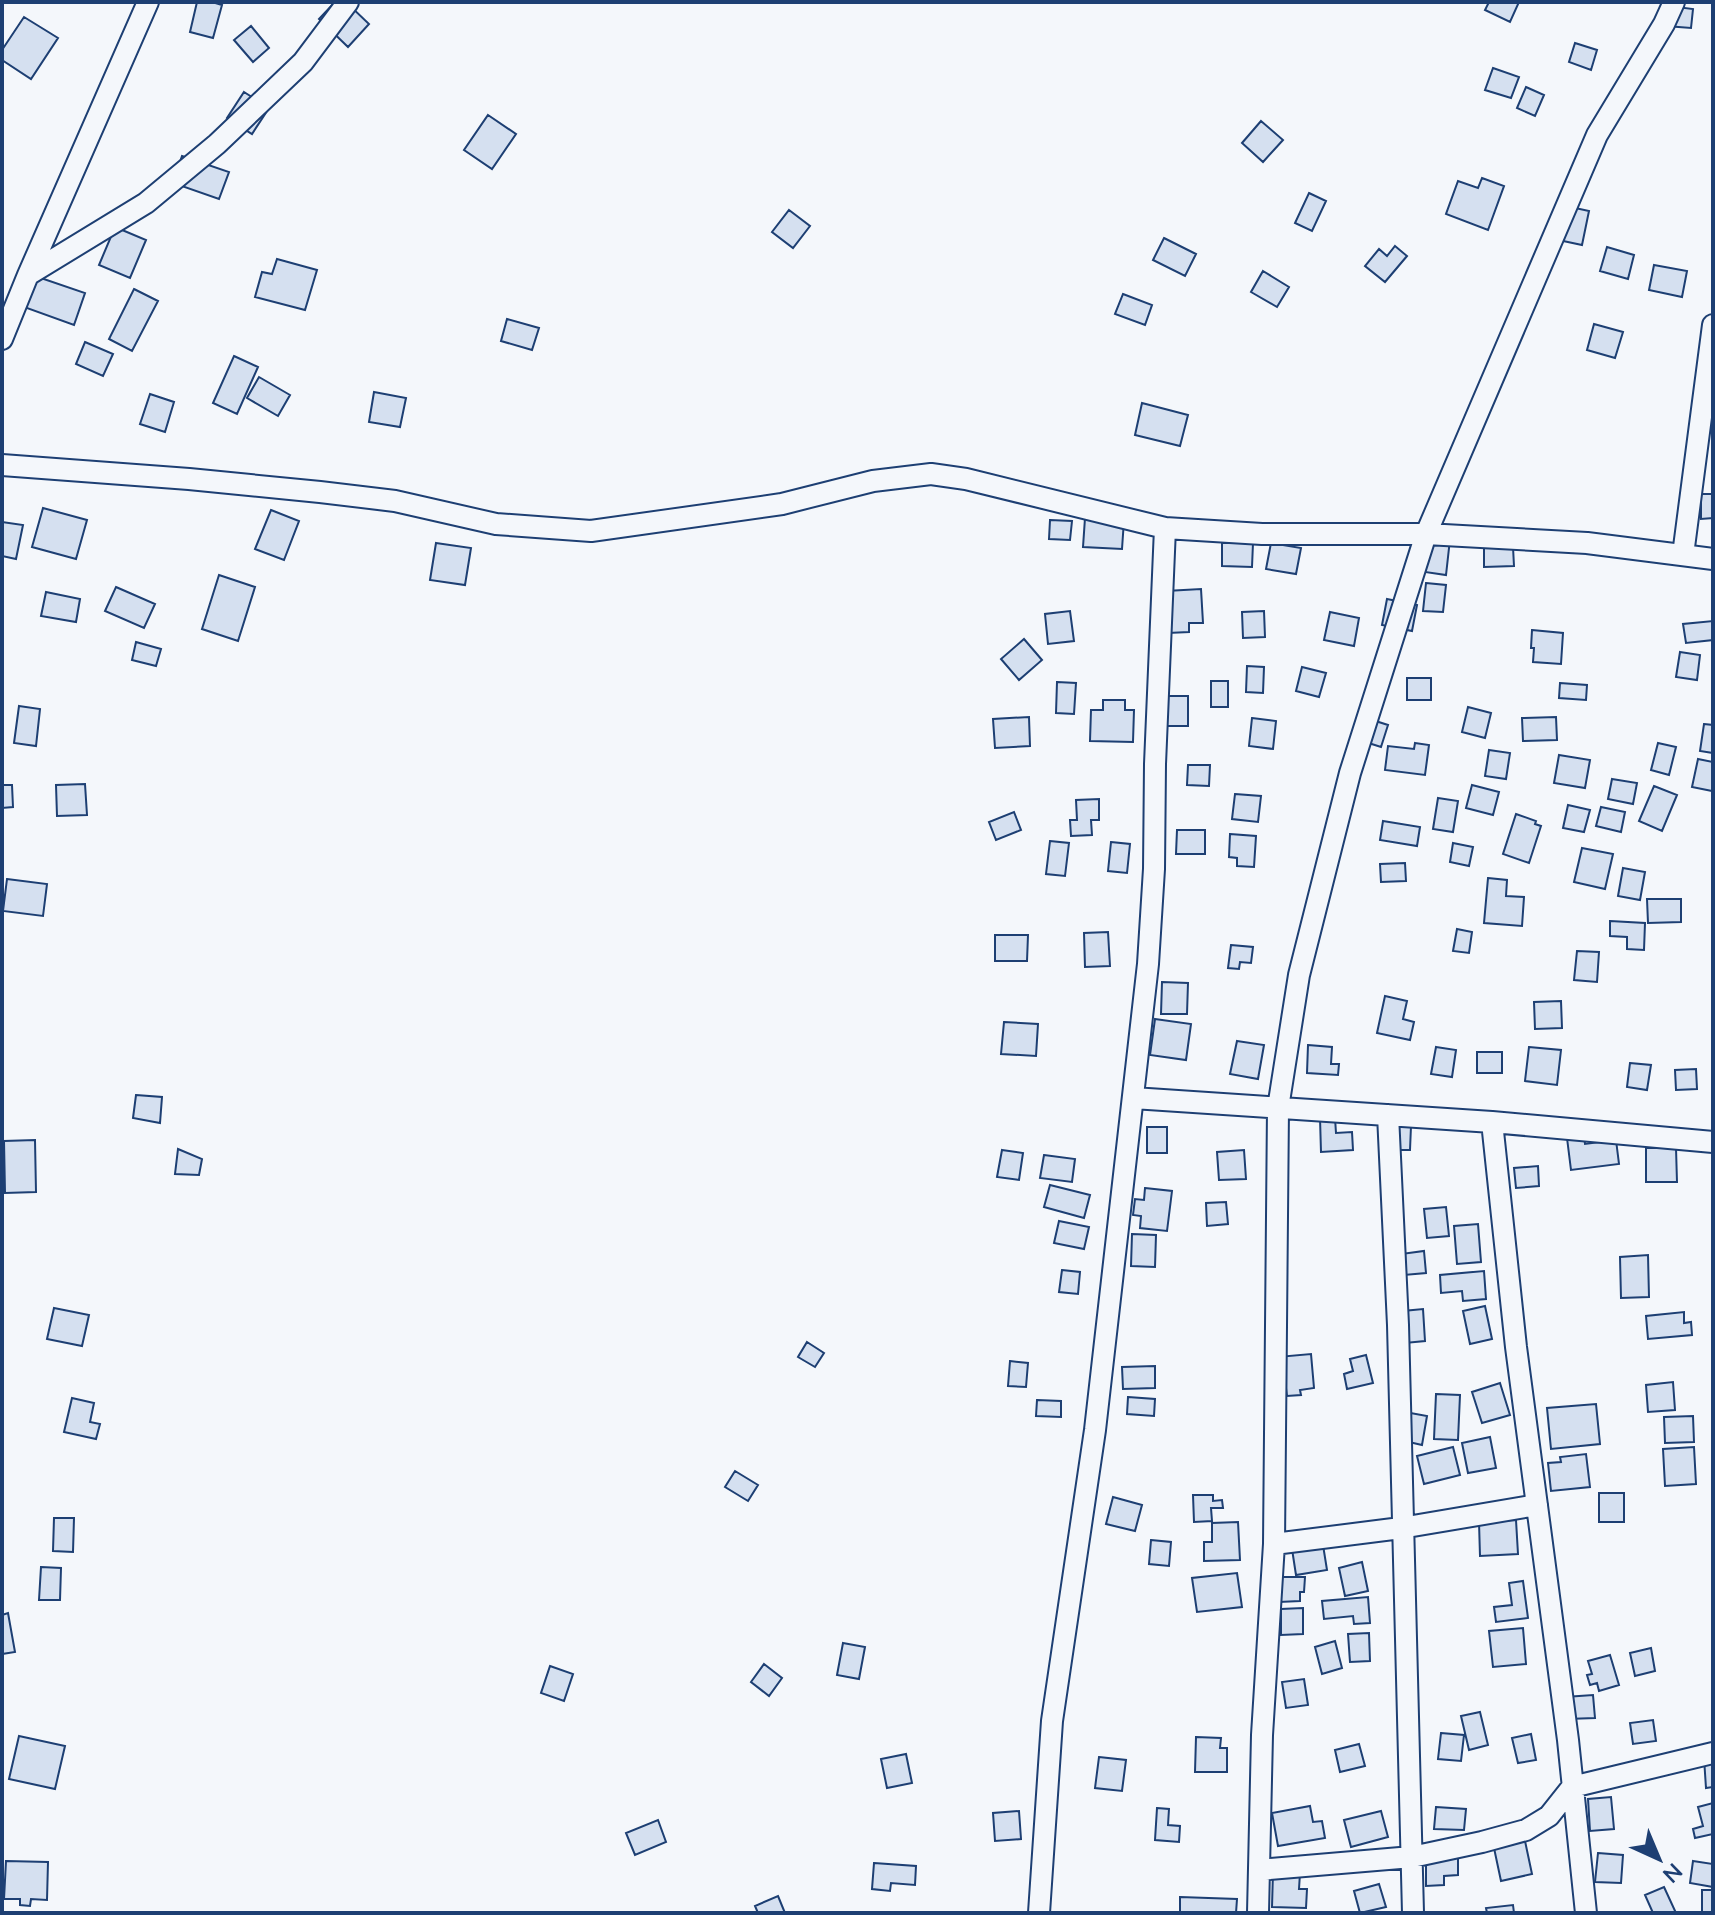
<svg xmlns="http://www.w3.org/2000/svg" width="1715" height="1915" font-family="Mulish,sans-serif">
	<rect width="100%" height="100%" fill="#f4f7fb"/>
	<path fill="#d5e0f0" stroke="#1d3f73" stroke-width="2" d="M 197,2 L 212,2 L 222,5 L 213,38 L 190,32 Z
		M 335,2 L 346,2 L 369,24 L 348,47 L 319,19 Z
		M 1489,2 L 1519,2 L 1510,22 L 1485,10 Z
		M 1669,6 L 1693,9 L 1691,28 L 1666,26 Z
		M 24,17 L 58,38 L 31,79 L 2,60 L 2,50 Z
		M 251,26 L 269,48 L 253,62 L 234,40 Z
		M 1575,43 L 1597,50 L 1591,70 L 1569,62 Z
		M 1493,68 L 1519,77 L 1511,98 L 1485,90 Z
		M 1526,87 L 1544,95 L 1535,116 L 1517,108 Z
		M 244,92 L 269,108 L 252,134 L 227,118 Z
		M 488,115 L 516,134 L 492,169 L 464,150 Z
		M 1261,121 L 1283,140 L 1263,162 L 1242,143 Z
		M 182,156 L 229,172 L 219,199 L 173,183 Z
		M 1482,178 L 1504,186 L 1488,230 L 1446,214 L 1458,181 L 1478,188 Z
		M 1309,193 L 1326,201 L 1312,231 L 1295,223 Z
		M 1557,204 L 1589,211 L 1582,245 L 1549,238 Z
		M 789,210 L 810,226 L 793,248 L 772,232 Z
		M 115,227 L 146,240 L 130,278 L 99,265 Z
		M 1164,238 L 1196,254 L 1185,276 L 1153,260 Z
		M 1395,246 L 1407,256 L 1385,282 L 1365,266 L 1379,249 L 1387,256 Z
		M 1607,247 L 1634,255 L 1628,279 L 1600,271 Z
		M 277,259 L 317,270 L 305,310 L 255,297 L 262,272 L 272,274 Z
		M 1654,265 L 1687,271 L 1682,297 L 1649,290 Z
		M 1263,271 L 1289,287 L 1277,307 L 1251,292 Z
		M 35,276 L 85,293 L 74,325 L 24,307 Z
		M 134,289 L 158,301 L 132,351 L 109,339 Z
		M 1123,294 L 1152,305 L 1145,325 L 1115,314 Z
		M 507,319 L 539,328 L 532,350 L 501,341 Z
		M 1594,324 L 1623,332 L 1615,358 L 1587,350 Z
		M 85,342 L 113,354 L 103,376 L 76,364 Z
		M 234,356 L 258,367 L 237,414 L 213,403 Z
		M 259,377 L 290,395 L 278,416 L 247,398 Z
		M 374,392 L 406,398 L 400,427 L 369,422 Z
		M 150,394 L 174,402 L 165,432 L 140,424 Z
		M 1142,403 L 1188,415 L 1180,446 L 1135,435 Z
		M 1701,494 L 1713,494 L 1713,518 L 1701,519 Z
		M 43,508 L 87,520 L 76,559 L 32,547 Z
		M 271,510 L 299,521 L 284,560 L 255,549 Z
		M 1085,518 L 1124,520 L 1122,549 L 1083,547 Z
		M 1050,520 L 1072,521 L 1070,540 L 1049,539 Z
		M 2,522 L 23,525 L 16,559 L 2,556 Z
		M 1430,528 L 1451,530 L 1446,575 L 1425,572 Z
		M 436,543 L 471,548 L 465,585 L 430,580 Z
		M 1222,543 L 1253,543 L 1252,567 L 1222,566 Z
		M 1271,543 L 1301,548 L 1296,574 L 1266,569 Z
		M 1484,547 L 1513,547 L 1514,566 L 1484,567 Z
		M 219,575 L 255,587 L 238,641 L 202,629 Z
		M 1426,583 L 1446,585 L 1443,612 L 1423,611 Z
		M 116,587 L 155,604 L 144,628 L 105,611 Z
		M 1201,589 L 1203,623 L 1189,623 L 1189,632 L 1168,633 L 1166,591 Z
		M 46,592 L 80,599 L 76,622 L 41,616 Z
		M 1387,599 L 1417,605 L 1412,631 L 1382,625 Z
		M 1070,611 L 1074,641 L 1048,644 L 1045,614 Z
		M 1264,611 L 1265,637 L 1243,638 L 1242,612 Z
		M 1330,612 L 1359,618 L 1354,646 L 1324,640 Z
		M 1713,621 L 1713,640 L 1686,643 L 1683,624 Z
		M 1532,630 L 1563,633 L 1561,664 L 1533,662 L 1534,648 L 1531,648 Z
		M 1024,639 L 1042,660 L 1019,680 L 1001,659 Z
		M 136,642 L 161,649 L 156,666 L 132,660 Z
		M 1680,652 L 1700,655 L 1697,680 L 1676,677 Z
		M 1247,666 L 1264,667 L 1263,693 L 1246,692 Z
		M 1302,667 L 1326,673 L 1319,697 L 1296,691 Z
		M 1407,678 L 1431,678 L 1431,700 L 1407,700 Z
		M 1211,681 L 1228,681 L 1228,707 L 1211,707 Z
		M 1057,682 L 1076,683 L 1074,714 L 1056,713 Z
		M 1560,683 L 1587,685 L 1586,700 L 1559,698 Z
		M 1164,696 L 1188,696 L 1188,726 L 1163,726 Z
		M 1103,700 L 1125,700 L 1125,710 L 1134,710 L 1133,742 L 1090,741 L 1091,710 L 1103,710 Z
		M 19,706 L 40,709 L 36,746 L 14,743 Z
		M 1468,707 L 1491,713 L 1485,738 L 1462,732 Z
		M 1029,717 L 1030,746 L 995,748 L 993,719 Z
		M 1363,717 L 1388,725 L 1381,747 L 1356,739 Z
		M 1556,717 L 1557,740 L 1523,741 L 1522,718 Z
		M 1252,718 L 1276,721 L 1273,749 L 1249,746 Z
		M 1704,724 L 1713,725 L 1713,753 L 1700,751 Z
		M 1415,743 L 1429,745 L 1425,775 L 1385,770 L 1388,746 L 1414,749 Z
		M 1658,743 L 1676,747 L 1669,775 L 1651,770 Z
		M 1489,750 L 1510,753 L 1506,779 L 1485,776 Z
		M 1559,755 L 1590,760 L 1585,788 L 1554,783 Z
		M 1698,759 L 1713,762 L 1712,791 L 1692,787 Z
		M 1188,765 L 1210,765 L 1209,786 L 1187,785 Z
		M 1612,779 L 1637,783 L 1633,804 L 1608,799 Z
		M 85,784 L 87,815 L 57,816 L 56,785 Z
		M 2,785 L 12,785 L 13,807 L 2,808 Z
		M 1472,785 L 1499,792 L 1493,815 L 1466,808 Z
		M 1654,786 L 1677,795 L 1662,831 L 1639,821 Z
		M 1235,794 L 1261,796 L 1258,822 L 1232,819 Z
		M 1438,798 L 1458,801 L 1453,832 L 1433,829 Z
		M 1099,799 L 1099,820 L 1091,820 L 1092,835 L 1071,836 L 1070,820 L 1077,820 L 1076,800 Z
		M 1568,805 L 1590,810 L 1584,832 L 1563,828 Z
		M 1601,807 L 1625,812 L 1621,832 L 1596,826 Z
		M 1014,812 L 1021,830 L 996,840 L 989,822 Z
		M 1516,814 L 1536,821 L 1535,824 L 1541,826 L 1529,863 L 1503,854 Z
		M 1383,821 L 1420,827 L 1417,846 L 1380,840 Z
		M 1177,830 L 1205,830 L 1205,854 L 1176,854 Z
		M 1230,834 L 1256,836 L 1254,867 L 1237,866 L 1237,858 L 1229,857 Z
		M 1050,841 L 1069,843 L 1065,876 L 1046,874 Z
		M 1111,842 L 1130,844 L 1127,873 L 1108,871 Z
		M 1453,843 L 1473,847 L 1469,866 L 1450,862 Z
		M 1582,848 L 1613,854 L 1605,889 L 1574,882 Z
		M 1405,863 L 1406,881 L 1381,882 L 1380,864 Z
		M 1623,868 L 1645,872 L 1640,900 L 1618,896 Z
		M 1488,878 L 1507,880 L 1506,896 L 1524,897 L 1522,926 L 1484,923 Z
		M 7,879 L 47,884 L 43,916 L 3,911 Z
		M 1647,899 L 1681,899 L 1681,922 L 1648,923 Z
		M 1610,921 L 1645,923 L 1644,950 L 1627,949 L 1627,937 L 1610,936 Z
		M 1457,929 L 1472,932 L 1469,953 L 1453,951 Z
		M 1108,932 L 1110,966 L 1085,967 L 1084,933 Z
		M 995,935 L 1028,935 L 1027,961 L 995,961 Z
		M 1231,945 L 1253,947 L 1251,963 L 1240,962 L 1239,969 L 1228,968 Z
		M 1577,951 L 1599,952 L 1597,982 L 1574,980 Z
		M 1162,982 L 1188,983 L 1187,1014 L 1161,1014 Z
		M 1385,996 L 1407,1001 L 1403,1019 L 1414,1022 L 1410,1040 L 1377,1033 Z
		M 1561,1001 L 1562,1028 L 1535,1029 L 1534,1002 Z
		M 1155,1019 L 1191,1024 L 1186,1060 L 1150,1055 Z
		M 1004,1022 L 1038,1024 L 1036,1056 L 1001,1054 Z
		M 1237,1041 L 1264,1045 L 1258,1079 L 1230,1074 Z
		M 1308,1045 L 1332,1047 L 1331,1064 L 1339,1064 L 1338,1075 L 1307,1073 Z
		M 1436,1047 L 1456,1050 L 1452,1077 L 1431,1074 Z
		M 1529,1047 L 1561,1050 L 1557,1085 L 1525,1081 Z
		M 1477,1052 L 1502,1052 L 1502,1073 L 1477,1073 Z
		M 1630,1063 L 1651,1065 L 1647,1090 L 1627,1087 Z
		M 1696,1069 L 1697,1089 L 1676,1090 L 1675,1070 Z
		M 136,1095 L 162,1097 L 160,1123 L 133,1118 Z
		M 1320,1118 L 1335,1118 L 1336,1133 L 1352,1132 L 1353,1150 L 1321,1152 Z
		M 1390,1126 L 1411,1126 L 1410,1150 L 1390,1150 Z
		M 1147,1127 L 1167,1127 L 1167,1153 L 1147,1153 Z
		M 1584,1136 L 1585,1144 L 1616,1140 L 1619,1164 L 1571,1170 L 1567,1138 Z
		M 35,1140 L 36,1192 L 5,1193 L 4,1141 Z
		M 1646,1148 L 1676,1148 L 1677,1182 L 1646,1182 Z
		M 178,1149 L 202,1159 L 199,1175 L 175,1174 Z
		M 1002,1150 L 1023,1153 L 1019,1180 L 997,1177 Z
		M 1244,1150 L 1246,1179 L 1219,1180 L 1217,1152 Z
		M 1044,1155 L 1075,1159 L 1072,1182 L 1040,1178 Z
		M 1538,1166 L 1539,1186 L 1516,1188 L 1514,1168 Z
		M 1050,1185 L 1090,1195 L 1084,1218 L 1044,1207 Z
		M 1145,1188 L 1172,1191 L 1167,1231 L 1140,1228 L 1141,1216 L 1133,1215 L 1135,1199 L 1144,1200 Z
		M 1226,1202 L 1228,1224 L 1207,1226 L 1206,1203 Z
		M 1446,1207 L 1449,1236 L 1427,1238 L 1424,1209 Z
		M 1059,1221 L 1089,1227 L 1084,1249 L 1054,1243 Z
		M 1478,1224 L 1481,1262 L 1457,1264 L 1454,1226 Z
		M 1132,1234 L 1156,1235 L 1155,1267 L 1131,1266 Z
		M 1424,1251 L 1426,1273 L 1404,1275 L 1401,1254 Z
		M 1648,1255 L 1649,1297 L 1621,1298 L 1620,1257 Z
		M 1062,1270 L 1080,1272 L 1078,1294 L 1059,1292 Z
		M 1484,1271 L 1486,1299 L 1463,1301 L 1462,1291 L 1441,1293 L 1440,1275 Z
		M 1485,1306 L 1492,1339 L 1470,1344 L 1463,1311 Z
		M 54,1308 L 89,1315 L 82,1346 L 47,1339 Z
		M 1423,1309 L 1425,1341 L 1405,1343 L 1403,1311 Z
		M 1684,1312 L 1684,1323 L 1691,1322 L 1692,1335 L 1648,1339 L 1646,1316 Z
		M 807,1342 L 824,1353 L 815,1367 L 798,1357 Z
		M 1311,1354 L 1314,1388 L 1300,1390 L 1301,1395 L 1287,1396 L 1284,1372 L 1277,1357 Z
		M 1366,1355 L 1373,1383 L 1347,1389 L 1344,1374 L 1353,1371 L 1350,1359 Z
		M 1010,1361 L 1028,1363 L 1026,1387 L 1008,1386 Z
		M 1155,1366 L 1155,1388 L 1123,1389 L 1122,1367 Z
		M 1673,1382 L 1675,1410 L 1648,1412 L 1646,1385 Z
		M 1500,1383 L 1510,1415 L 1482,1423 L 1472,1392 Z
		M 1436,1394 L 1460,1395 L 1458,1440 L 1434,1439 Z
		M 1128,1397 L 1155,1399 L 1154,1416 L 1127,1414 Z
		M 72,1398 L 94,1403 L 90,1422 L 100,1424 L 96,1439 L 64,1432 Z
		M 1037,1400 L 1061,1401 L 1061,1417 L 1036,1416 Z
		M 1596,1404 L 1600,1444 L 1551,1449 L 1547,1408 Z
		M 1405,1412 L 1427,1416 L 1422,1445 L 1400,1440 Z
		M 1693,1416 L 1694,1442 L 1665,1443 L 1664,1417 Z
		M 1490,1437 L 1496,1468 L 1468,1473 L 1462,1443 Z
		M 1453,1447 L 1460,1475 L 1424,1484 L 1417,1456 Z
		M 1694,1447 L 1696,1484 L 1665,1486 L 1663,1449 Z
		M 1586,1454 L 1590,1487 L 1551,1491 L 1548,1463 L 1561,1462 L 1560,1457 Z
		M 735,1471 L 758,1485 L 748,1501 L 725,1487 Z
		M 1599,1493 L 1624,1493 L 1624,1522 L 1599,1522 Z
		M 1193,1495 L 1213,1495 L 1213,1501 L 1222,1500 L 1223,1508 L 1211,1508 L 1212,1521 L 1194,1522 Z
		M 1113,1497 L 1142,1505 L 1135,1531 L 1106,1524 Z
		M 54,1518 L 74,1518 L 73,1552 L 53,1551 Z
		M 1516,1520 L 1518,1554 L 1480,1556 L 1479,1522 Z
		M 1238,1522 L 1240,1560 L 1204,1561 L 1204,1542 L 1212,1542 L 1212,1523 Z
		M 1151,1540 L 1171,1542 L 1169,1566 L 1149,1564 Z
		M 1323,1545 L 1327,1570 L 1296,1575 L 1292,1549 Z
		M 1362,1562 L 1368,1591 L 1345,1596 L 1339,1568 Z
		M 41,1567 L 61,1568 L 60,1600 L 39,1600 Z
		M 1237,1573 L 1242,1607 L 1197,1612 L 1192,1578 Z
		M 1276,1577 L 1305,1577 L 1304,1592 L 1300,1592 L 1300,1601 L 1279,1602 Z
		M 1523,1581 L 1528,1618 L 1496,1622 L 1494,1607 L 1512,1605 L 1509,1583 Z
		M 1368,1597 L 1370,1623 L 1354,1624 L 1353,1616 L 1324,1619 L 1322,1601 Z
		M 1303,1608 L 1303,1634 L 1281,1635 L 1281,1609 Z
		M 8,1613 L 15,1652 L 2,1654 L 2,1615 Z
		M 1523,1628 L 1526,1664 L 1493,1667 L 1489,1631 Z
		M 1369,1633 L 1370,1661 L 1350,1662 L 1348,1634 Z
		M 1335,1641 L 1342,1668 L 1322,1674 L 1315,1647 Z
		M 843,1643 L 865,1647 L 859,1679 L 837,1675 Z
		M 1651,1648 L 1655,1671 L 1635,1676 L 1630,1653 Z
		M 1610,1655 L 1619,1685 L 1599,1691 L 1597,1683 L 1590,1685 L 1587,1675 L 1592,1674 L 1588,1661 Z
		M 764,1664 L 782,1678 L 769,1696 L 751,1682 Z
		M 550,1666 L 573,1674 L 564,1701 L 541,1693 Z
		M 1304,1679 L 1308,1705 L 1286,1708 L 1282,1682 Z
		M 1593,1695 L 1595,1718 L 1567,1719 L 1565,1697 Z
		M 1480,1712 L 1488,1745 L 1469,1750 L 1461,1716 Z
		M 1653,1720 L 1656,1741 L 1633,1744 L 1630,1723 Z
		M 1441,1733 L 1464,1735 L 1461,1761 L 1438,1759 Z
		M 1531,1734 L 1536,1760 L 1518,1763 L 1512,1738 Z
		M 19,1736 L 65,1746 L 55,1789 L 9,1779 Z
		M 1196,1737 L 1221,1738 L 1220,1748 L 1227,1748 L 1227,1772 L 1195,1772 Z
		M 1359,1744 L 1365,1766 L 1340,1772 L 1335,1750 Z
		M 906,1754 L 912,1783 L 887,1788 L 881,1759 Z
		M 1099,1757 L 1126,1760 L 1122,1791 L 1095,1788 Z
		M 1713,1757 L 1713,1787 L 1706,1788 L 1704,1758 Z
		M 1611,1797 L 1614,1829 L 1590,1831 L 1588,1799 Z
		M 1713,1803 L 1713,1834 L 1695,1838 L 1693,1829 L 1703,1826 L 1698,1807 Z
		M 1310,1806 L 1313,1822 L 1322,1821 L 1325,1838 L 1278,1846 L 1272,1813 Z
		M 1436,1807 L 1466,1809 L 1464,1830 L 1434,1829 Z
		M 1157,1808 L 1169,1809 L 1168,1825 L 1180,1826 L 1179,1842 L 1155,1840 Z
		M 1019,1811 L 1021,1839 L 995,1841 L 993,1813 Z
		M 1381,1811 L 1388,1837 L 1351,1847 L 1344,1820 Z
		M 658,1820 L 666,1842 L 635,1855 L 626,1833 Z
		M 1525,1841 L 1532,1874 L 1501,1881 L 1494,1848 Z
		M 1598,1853 L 1623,1855 L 1621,1883 L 1595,1882 Z
		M 1426,1855 L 1458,1855 L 1458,1875 L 1444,1876 L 1444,1885 L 1426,1886 Z
		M 6,1861 L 48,1862 L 47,1900 L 31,1899 L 30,1906 L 20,1905 L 20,1899 L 4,1899 Z
		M 1693,1861 L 1713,1864 L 1713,1887 L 1690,1883 Z
		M 874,1863 L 916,1866 L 915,1885 L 891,1883 L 890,1891 L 872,1889 Z
		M 1273,1872 L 1300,1873 L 1299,1889 L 1307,1889 L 1306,1908 L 1272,1907 Z
		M 1379,1884 L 1386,1907 L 1360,1913 L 1354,1891 Z
		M 1664,1887 L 1676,1913 L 1653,1913 L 1645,1895 Z
		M 1702,1890 L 1713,1890 L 1713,1912 L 1702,1912 Z
		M 778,1896 L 785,1913 L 758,1913 L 755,1906 Z
		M 1180,1897 L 1237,1899 L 1236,1913 L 1180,1913 Z
		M 1513,1905 L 1514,1913 L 1487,1913 L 1486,1908 Z"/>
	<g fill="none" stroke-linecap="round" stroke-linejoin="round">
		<defs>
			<path id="street" d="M 28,275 L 146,203 L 217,144 L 303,62 L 348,2
				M 2,339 L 28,275 L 148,2
				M 2,465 L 189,479 L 320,492 L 395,501 L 496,524 L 591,531 L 782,504 L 873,481 L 931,474 L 966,479 L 1165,528
				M 1683,555 L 1713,325
				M 1133,1098 L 1492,1122 L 1713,1142
				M 1388,1115 L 1398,1325 L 1413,1913
				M 1492,1122 L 1516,1347 L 1568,1740 L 1586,1913
				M 1274,1544 L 1401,1528 L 1537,1505
				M 1259,1870 L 1412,1857 L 1482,1842 L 1526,1830 L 1549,1816 L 1572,1787 L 1713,1753
				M 1039,1913 L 1052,1721 L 1095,1430 L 1148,964 L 1154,869 L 1155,764 L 1165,528 L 1262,534 L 1426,534 L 1587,543 L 1713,559
				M 1258,1913 L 1262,1735 L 1274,1544 L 1278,1108 L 1299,975 L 1350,773 L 1426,534 L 1597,135 L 1664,24 L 1674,2"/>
		</defs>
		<use href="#street" stroke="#1d3f73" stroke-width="24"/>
		<use href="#street" stroke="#f4f7fb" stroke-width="20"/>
	</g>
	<rect width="1715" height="1915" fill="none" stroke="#1d3f73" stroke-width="8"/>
	<g transform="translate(1659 1859) rotate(136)" stroke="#f4f7fb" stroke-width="6" paint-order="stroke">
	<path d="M0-6L14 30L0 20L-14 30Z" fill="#1d3f73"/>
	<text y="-12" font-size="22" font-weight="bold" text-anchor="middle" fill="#1d3f73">N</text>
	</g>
</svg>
